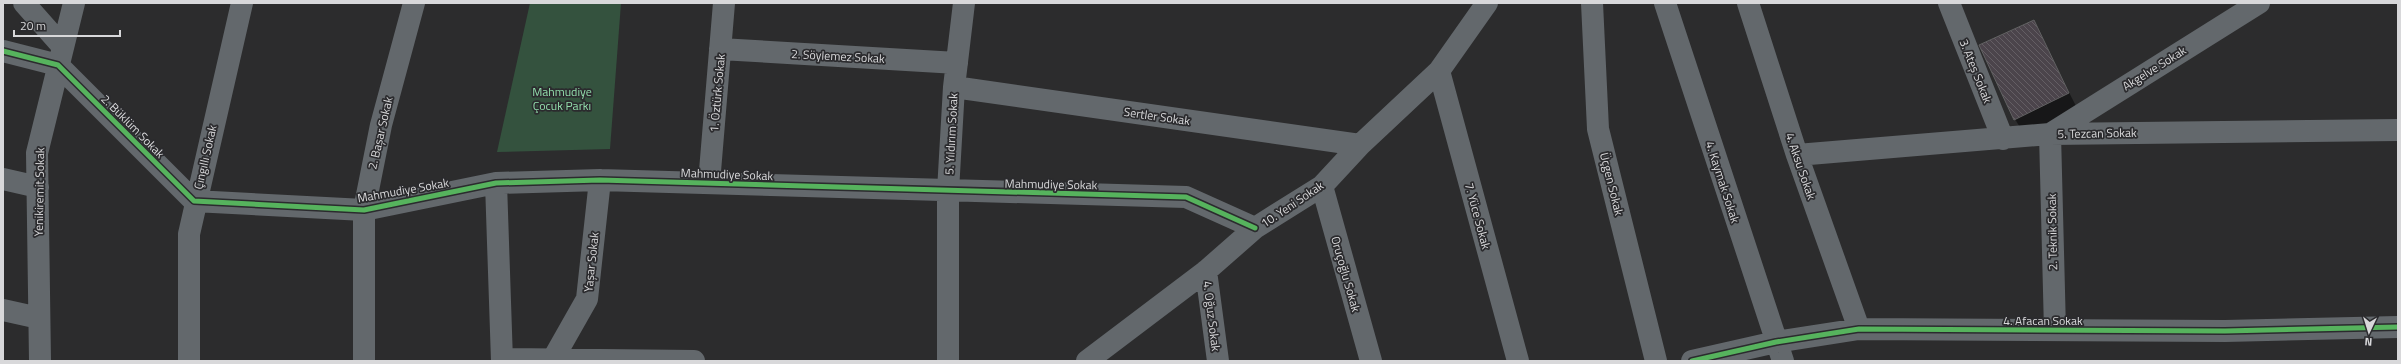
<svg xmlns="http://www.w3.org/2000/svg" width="2401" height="364" font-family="'Titillium Web',sans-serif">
	<defs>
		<pattern id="building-back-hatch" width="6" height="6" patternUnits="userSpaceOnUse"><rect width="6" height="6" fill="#4b444b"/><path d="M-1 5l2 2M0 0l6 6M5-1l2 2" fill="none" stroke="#645e64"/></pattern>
	</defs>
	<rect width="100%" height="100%" fill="#2c2c2d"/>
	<path fill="#34523e" d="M 530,3 L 621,3 L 610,149 L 497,152 Z"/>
	<path fill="#0007" d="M 2033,21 L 2081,116 L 2028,141 L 2015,119 Z"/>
	<path fill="url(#building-back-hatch)" stroke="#616162" d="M 2034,20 L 2069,93 L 2014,120 L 1979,45 Z"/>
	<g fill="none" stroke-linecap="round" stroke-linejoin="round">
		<path stroke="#63686c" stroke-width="22" d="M 24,3 L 63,47
			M 1592,3 L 1598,129 L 1656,361
			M 1665,3 L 1783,361
			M 1748,3 L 1797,155 L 1859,329
			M 1949,3 L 2003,139
			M 720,49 L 957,63
			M 3,51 L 58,65 L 194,201 L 364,210 L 496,183 L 600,180 L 1186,197 L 1255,228
			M 1439,71 L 1518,361
			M 954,87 L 1360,145
			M 1797,155 L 2050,134 L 2398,130
			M 3,179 L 38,187
			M 496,183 L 502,361
			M 709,183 L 724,3
			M 1322,186 L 1371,361
			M 1206,271 L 1218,361
			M 3,310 L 39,318
			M 2055,330 L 2050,134 L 2259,3
			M 502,359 L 694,361
			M 553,359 L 587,299 L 600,180
			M 40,361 L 37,153 L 74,3
			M 189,361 L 189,234 L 242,3
			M 364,361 L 364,210 L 381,125 L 414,3
			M 948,361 L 948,191 L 954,87 L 964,3
			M 1087,361 L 1206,271 L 1255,228 L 1322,186 L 1360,145 L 1439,71 L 1487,3
			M 1692,361 L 1776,342 L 1859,329 L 2225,331 L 2398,327"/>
		<defs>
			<path id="cycleway" d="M 3,51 L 58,65 L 194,201 L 364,210 L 496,183 L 600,180 L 1186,197 L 1255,228
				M 1692,361 L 1776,342 L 1859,329 L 2225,331 L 2398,327"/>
		</defs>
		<use href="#cycleway" stroke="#2b2b2e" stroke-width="8"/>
		<use href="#cycleway" stroke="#56b35d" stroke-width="5"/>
	</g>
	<g text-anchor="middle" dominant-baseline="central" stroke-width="3.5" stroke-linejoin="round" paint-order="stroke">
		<g font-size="12" fill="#d8d8da" stroke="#2b2b2e">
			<text transform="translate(838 56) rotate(3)">2. Söylemez Sokak</text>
			<text transform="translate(2154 68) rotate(-32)">Akgelve Sokak</text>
			<text transform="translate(1976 71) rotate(68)">3. Ateş Sokak</text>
			<text transform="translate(717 93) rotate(-85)">1. Öztürk Sokak</text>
			<text transform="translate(1157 116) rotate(8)">Sertler Sokak</text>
			<text transform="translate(133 126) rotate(45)">2. Büklüm Sokak</text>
			<text transform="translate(380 133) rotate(-77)">2. Başar Sokak</text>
			<text transform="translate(2097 133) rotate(-1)">5. Tezcan Sokak</text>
			<text transform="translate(951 134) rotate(-87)">5. Yıldırım Sokak</text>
			<text transform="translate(205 157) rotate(-77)">Çıngıllı Sokak</text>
			<text transform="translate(1801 166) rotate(71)">4. Aksu Sokak</text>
			<text transform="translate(727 174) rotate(2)">Mahmudiye Sokak</text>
			<text transform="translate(1723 182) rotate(72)">4. Kaymak Sokak</text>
			<text transform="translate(1051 184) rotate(1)">Mahmudiye Sokak</text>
			<text transform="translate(1612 184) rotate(76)">Üçgen Sokak</text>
			<text transform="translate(403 190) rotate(-10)">Mahmudiye Sokak</text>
			<text transform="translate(39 192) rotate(-89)">Yenikiremit Sokak</text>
			<text transform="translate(1292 204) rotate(-34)">10. Yeni Sokak</text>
			<text transform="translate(1478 216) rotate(75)">7. Yüce Sokak</text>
			<text transform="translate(2052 232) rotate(-91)">2. Teknik Sokak</text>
			<text transform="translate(591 262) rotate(-84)">Yaşar Sokak</text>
			<text transform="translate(1346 274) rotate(74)">Oruçoğlu Sokak</text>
			<text transform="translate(1212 316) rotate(83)">4. Oğuz Sokak</text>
			<text x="2043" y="320">4. Afacan Sokak</text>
		</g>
		<g font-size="12" fill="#93dfad" stroke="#2b2b2e">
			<text x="562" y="91">Mahmudiye<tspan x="562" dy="14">Çocuk Parkı</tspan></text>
		</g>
	</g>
	<rect width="2401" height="364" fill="none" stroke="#d8d8da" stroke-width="8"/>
	<g transform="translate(2369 332) rotate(184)" stroke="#2b2b2e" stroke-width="3" paint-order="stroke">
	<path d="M0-3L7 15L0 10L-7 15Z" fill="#d8d8da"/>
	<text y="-6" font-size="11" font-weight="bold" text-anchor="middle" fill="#d8d8da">N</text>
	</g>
	<path d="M14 30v6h106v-6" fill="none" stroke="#d8d8da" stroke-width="2"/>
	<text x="20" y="30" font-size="12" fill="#d8d8da" stroke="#2b2b2e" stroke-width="3" paint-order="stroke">20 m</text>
</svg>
